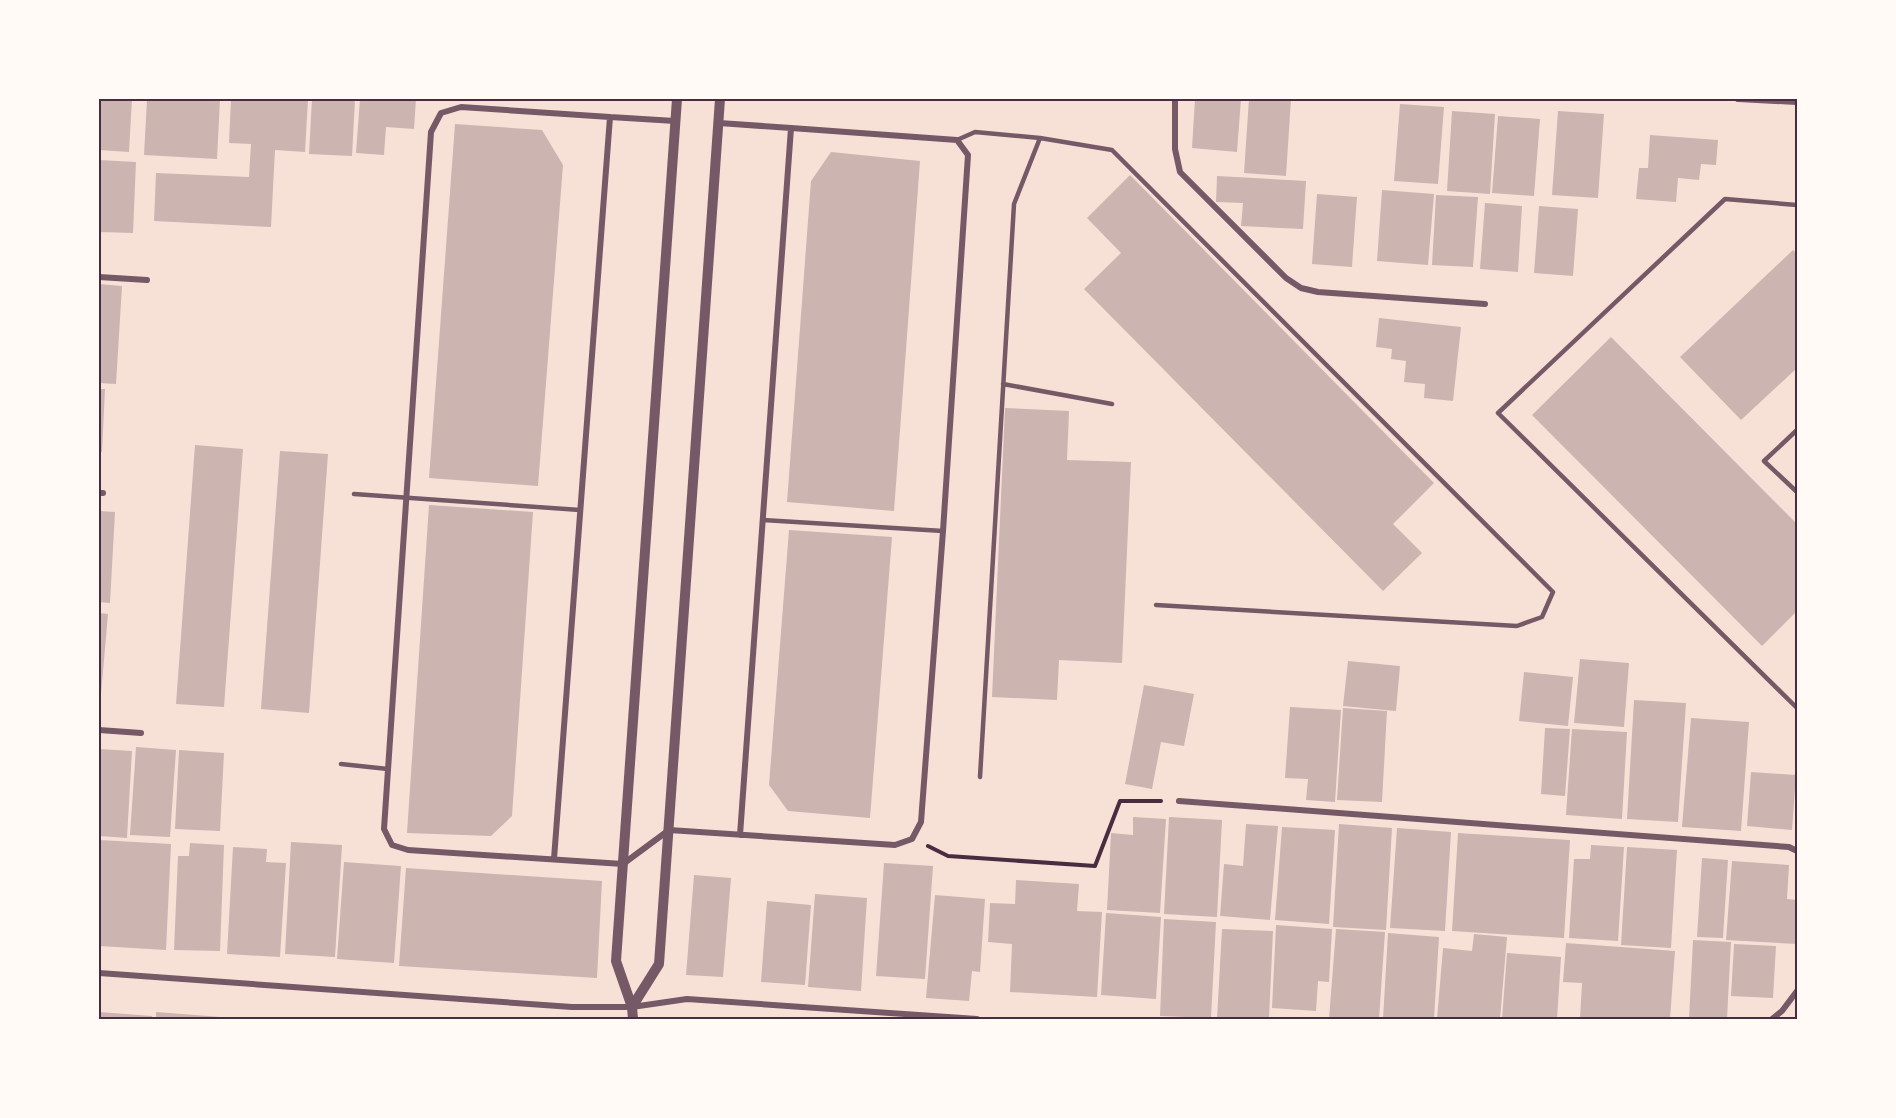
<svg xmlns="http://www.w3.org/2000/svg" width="1896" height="1118" font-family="'Asap Condensed',sans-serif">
	<rect width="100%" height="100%" fill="#f7e1d7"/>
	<path fill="#ccb4b1" d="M 99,99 L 132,99 L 129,152 L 99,150 Z
		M 147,99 L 220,99 L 217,159 L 144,155 Z
		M 231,99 L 308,99 L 305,152 L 275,150 L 271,227 L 154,221 L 156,173 L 249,177 L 251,144 L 229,143 Z
		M 312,99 L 355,99 L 352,156 L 309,154 Z
		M 360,99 L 416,99 L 414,129 L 386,127 L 384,155 L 356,153 Z
		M 1195,99 L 1241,99 L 1237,152 L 1192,148 Z
		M 1249,99 L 1291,99 L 1286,176 L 1244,173 Z
		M 1400,104 L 1444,107 L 1438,184 L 1394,181 Z
		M 1452,111 L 1495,114 L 1490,194 L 1447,191 Z
		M 1558,111 L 1604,114 L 1598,198 L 1552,195 Z
		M 1498,116 L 1540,119 L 1534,196 L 1492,193 Z
		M 455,124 L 542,130 L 563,165 L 538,486 L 429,478 Z
		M 1650,135 L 1718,140 L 1716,165 L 1701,164 L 1699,180 L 1678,178 L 1676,202 L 1636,199 L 1639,168 L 1648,168 Z
		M 831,152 L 920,161 L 894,511 L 787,502 L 811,181 Z
		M 99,160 L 136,162 L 133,233 L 99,232 Z
		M 1130,175 L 1434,483 L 1393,524 L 1422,553 L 1383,591 L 1084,289 L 1121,253 L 1087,218 Z
		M 1217,176 L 1306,181 L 1303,229 L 1241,226 L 1243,203 L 1216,202 Z
		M 1382,190 L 1434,194 L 1428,265 L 1377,261 Z
		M 1317,194 L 1357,197 L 1352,267 L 1312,264 Z
		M 1436,195 L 1478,197 L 1473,267 L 1432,265 Z
		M 1485,203 L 1522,206 L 1518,272 L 1480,269 Z
		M 1539,206 L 1578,209 L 1573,276 L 1534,273 Z
		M 1793,250 L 1797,254 L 1797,368 L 1741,420 L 1680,357 Z
		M 99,284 L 122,286 L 116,384 L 99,383 Z
		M 1379,318 L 1461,327 L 1453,401 L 1424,398 L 1425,384 L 1404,382 L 1406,361 L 1391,359 L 1392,349 L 1376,347 Z
		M 1611,337 L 1797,524 L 1797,611 L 1762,646 L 1532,415 Z
		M 99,389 L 105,389 L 102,452 L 99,452 Z
		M 1005,408 L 1069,411 L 1067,460 L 1131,462 L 1122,663 L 1059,660 L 1057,700 L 992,697 Z
		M 195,445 L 243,449 L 224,707 L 176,704 Z
		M 280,451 L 328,454 L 309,713 L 261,709 Z
		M 429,505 L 533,512 L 512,816 L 491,836 L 407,833 Z
		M 99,511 L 115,512 L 110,603 L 99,602 Z
		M 789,530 L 892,537 L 870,818 L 788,811 L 769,785 Z
		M 99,613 L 108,614 L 101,694 L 99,694 Z
		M 1580,659 L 1629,663 L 1624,727 L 1574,723 Z
		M 1348,661 L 1400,666 L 1396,711 L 1343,706 Z
		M 1524,672 L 1573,677 L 1568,726 L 1519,721 Z
		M 1144,685 L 1194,694 L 1184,746 L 1161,742 L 1152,789 L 1125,784 Z
		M 1634,700 L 1686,703 L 1678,822 L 1627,819 Z
		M 1290,707 L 1341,710 L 1335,802 L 1306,800 L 1308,779 L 1285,778 Z
		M 1343,708 L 1387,711 L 1382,802 L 1337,800 Z
		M 1691,718 L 1749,722 L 1741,831 L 1682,827 Z
		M 1545,728 L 1570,729 L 1565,796 L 1541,794 Z
		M 1572,729 L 1627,732 L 1622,819 L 1566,815 Z
		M 136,747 L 176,750 L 170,837 L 130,835 Z
		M 99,749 L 132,751 L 127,838 L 99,836 Z
		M 179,750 L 224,753 L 220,831 L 175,829 Z
		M 1751,772 L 1796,775 L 1792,830 L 1747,826 Z
		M 1133,817 L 1166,819 L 1160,913 L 1107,910 L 1111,833 L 1133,835 Z
		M 1169,817 L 1222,820 L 1217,917 L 1164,914 Z
		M 1246,824 L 1278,826 L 1270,920 L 1220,916 L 1224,864 L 1243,866 Z
		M 1339,824 L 1392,828 L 1386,930 L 1333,927 Z
		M 1282,827 L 1335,830 L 1329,924 L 1275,920 Z
		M 1397,828 L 1451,832 L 1445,931 L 1390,928 Z
		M 1458,833 L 1570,840 L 1564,938 L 1452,931 Z
		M 99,840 L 171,844 L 166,950 L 99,946 Z
		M 291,842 L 342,845 L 335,957 L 285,954 Z
		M 190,843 L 224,845 L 220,951 L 174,950 L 178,856 L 189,856 Z
		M 1591,845 L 1624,847 L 1618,941 L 1569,938 L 1574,859 L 1590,859 Z
		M 233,847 L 267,849 L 266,862 L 286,863 L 280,957 L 227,954 Z
		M 1627,847 L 1677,850 L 1671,948 L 1621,945 Z
		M 1702,858 L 1728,860 L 1723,938 L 1697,937 Z
		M 1732,861 L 1789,865 L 1787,899 L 1797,900 L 1797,944 L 1726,940 Z
		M 344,862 L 401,866 L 394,963 L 337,959 Z
		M 884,863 L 933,866 L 925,979 L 876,976 Z
		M 406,868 L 602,881 L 597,978 L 399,966 Z
		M 694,875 L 731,878 L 723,977 L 686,975 Z
		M 1016,880 L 1079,884 L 1077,911 L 1102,912 L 1097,997 L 1010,992 L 1012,944 L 988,942 L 990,903 L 1015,904 Z
		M 815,894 L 867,898 L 861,991 L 808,987 Z
		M 935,895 L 985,899 L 980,972 L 972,971 L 969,1001 L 926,998 Z
		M 767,901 L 811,905 L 805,985 L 761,982 Z
		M 1106,913 L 1161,917 L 1156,999 L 1101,995 Z
		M 1164,919 L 1216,922 L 1211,1018 L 1160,1016 Z
		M 1276,925 L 1332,929 L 1329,982 L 1318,981 L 1316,1011 L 1272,1008 Z
		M 1222,929 L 1273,931 L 1269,1019 L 1217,1019 Z
		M 1336,929 L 1385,932 L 1379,1019 L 1329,1019 Z
		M 1388,933 L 1439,937 L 1434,1019 L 1383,1019 Z
		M 1474,934 L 1507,937 L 1500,1019 L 1437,1019 L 1443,948 L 1472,951 Z
		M 1693,940 L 1731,942 L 1727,1019 L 1689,1019 Z
		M 1566,943 L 1675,951 L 1670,1019 L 1580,1019 L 1582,983 L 1563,982 Z
		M 1734,944 L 1776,946 L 1773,998 L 1731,996 Z
		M 1507,953 L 1561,957 L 1557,1019 L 1502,1019 Z
		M 99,1012 L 152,1016 L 152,1019 L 99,1019 Z
		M 156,1012 L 221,1017 L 221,1019 L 156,1019 Z"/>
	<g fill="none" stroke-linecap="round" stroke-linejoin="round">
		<path stroke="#4a2c40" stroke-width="4" d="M 928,846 L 948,856 L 1095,866 L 1120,801 L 1161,801"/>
		<path stroke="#755966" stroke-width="4.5" d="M 957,140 L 975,132 L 1040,138 L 1112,150 L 1553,592 L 1542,617 L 1517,626 L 1156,605
			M 1797,205 L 1725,199 L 1498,413 L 1797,708
			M 1003,384 L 1112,404
			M 1797,430 L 1764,461 L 1797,492
			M 354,494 L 580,510
			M 763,520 L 943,531
			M 341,764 L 388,769
			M 980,777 L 1014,204 L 1040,138"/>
		<path stroke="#755966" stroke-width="6" d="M 1175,99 L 1175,149 L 1180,172 L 1286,278 L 1301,288 L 1318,292 L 1485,304
			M 1738,99 L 1797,102
			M 610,117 L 461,107 L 441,113 L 431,132 L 384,829 L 392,845 L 408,850 L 623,864 L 669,830 L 895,845 L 912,839 L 921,822 L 943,531 L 968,155 L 957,140 L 791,128
			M 719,123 L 791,128 L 740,835
			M 99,277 L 147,280
			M 99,493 L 103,493
			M 99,730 L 141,733
			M 1179,801 L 1789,847 L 1797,851
			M 554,859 L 610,117 L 675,121
			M 99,973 L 572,1007 L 632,1007 L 687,999 L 977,1019
			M 1772,1019 L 1782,1011 L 1797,991"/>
		<path stroke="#755966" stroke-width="10" d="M 632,1007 L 659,964 L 720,99
			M 633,1019 L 632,1007 L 616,961 L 677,99"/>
	</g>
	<rect width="1896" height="1118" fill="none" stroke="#fffaf5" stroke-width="201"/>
	<rect x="100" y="100" width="1696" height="918" fill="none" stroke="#4a2c40" stroke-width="2"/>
</svg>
